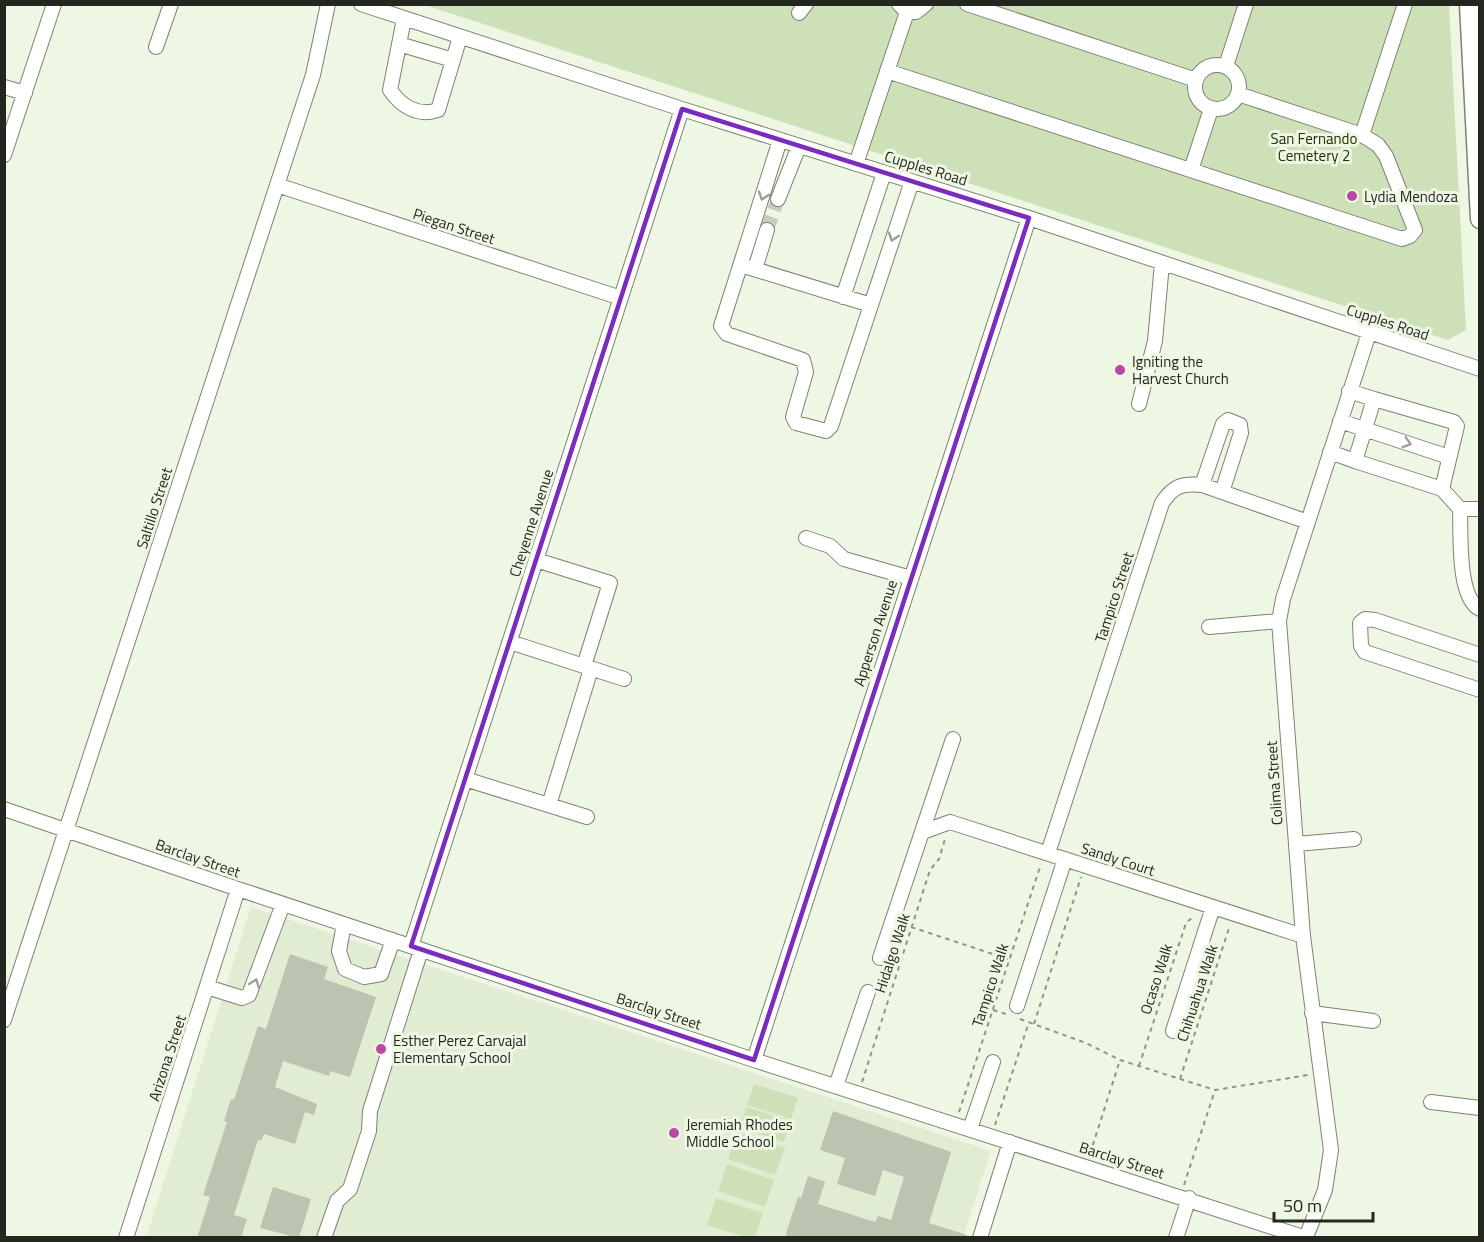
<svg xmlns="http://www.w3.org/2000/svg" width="1484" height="1242" font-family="'Titillium Web',sans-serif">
	<rect width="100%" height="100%" fill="#eef7e3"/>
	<path fill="#e1edd2" d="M 251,907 L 991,1151 L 963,1237 L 146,1238 Z"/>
	<path fill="#cee0b8" d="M 425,5 L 1449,5 L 1466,330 L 1448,340 Z
		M 754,1084 L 798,1098 L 791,1119 L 747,1105 Z
		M 746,1107 L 791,1121 L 784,1142 L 740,1128 Z
		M 737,1132 L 785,1148 L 775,1175 L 728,1159 Z
		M 727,1164 L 774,1180 L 765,1207 L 718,1191 Z
		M 716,1198 L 763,1213 L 755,1237 L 745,1237 L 707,1225 Z"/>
	<path fill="#bbc4b1" d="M 290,954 L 328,967 L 324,979 L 376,997 L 357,1055 L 350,1077 L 330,1071 L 329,1076 L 283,1061 L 275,1087 L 317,1104 L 314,1115 L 305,1112 L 295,1144 L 264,1134 L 261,1141 L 258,1140 L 234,1215 L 247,1219 L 241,1238 L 197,1238 L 210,1197 L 203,1195 L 227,1122 L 224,1121 L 231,1099 L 234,1100 L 258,1026 L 266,1029 Z
		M 833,1111 L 951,1152 L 929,1223 L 967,1235 L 966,1238 L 787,1238 L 786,1233 L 798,1197 L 801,1198 L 808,1176 L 825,1182 L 818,1204 L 875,1222 L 878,1216 L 891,1220 L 904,1177 L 883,1170 L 875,1196 L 837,1184 L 845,1158 L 820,1150 Z
		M 273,1187 L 311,1199 L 299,1238 L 260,1228 Z"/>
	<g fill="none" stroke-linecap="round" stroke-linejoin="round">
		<path stroke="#c6cdbc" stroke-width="14" stroke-dasharray="14 7" stroke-linecap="butt" d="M 767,230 L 778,199"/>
		<defs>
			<path id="minor" d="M 361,4 L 682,109 L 1029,218 L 1480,369
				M 899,4 L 907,12 L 916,12 L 926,4
				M 967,4 L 1196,80
				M 799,13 L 806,4
				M 404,19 L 390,90 C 401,106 418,117 438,110 L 460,37
				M 399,44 L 453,60
				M 156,47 L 171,4
				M1195 87a22 22 0 1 1 44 0a22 22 0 1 1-44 0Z
				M 1226,66 L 1246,4
				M 887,71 L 1402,239 L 1410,236 L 1415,230 L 1386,156 L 1378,145 L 1362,135 L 1238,94
				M 4,87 L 25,93
				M 1362,135 L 1405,4
				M 780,140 L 721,326 L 727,334 L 803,360 L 806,372 L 793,417 L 796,423 L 826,431 L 831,426 L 912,181
				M 4,155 L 54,4
				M 856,164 L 907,12
				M 1191,170 L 1211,109
				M 277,185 L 621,298
				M 778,199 L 799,146
				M 741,265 L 871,305
				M 755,269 L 767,230
				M 843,297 L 884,173
				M 1374,399 L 1454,422 L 1457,426 L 1442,489
				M 1139,404 L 1155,341 L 1162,263
				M 1340,421 L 1449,457
				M 1330,452 L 1355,461 L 1374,399 L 1349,391
				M 1355,461 L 1442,489 L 1460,509 L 1480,509
				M 1202,485 L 1223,424 L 1228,420 L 1240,425 L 1241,433 L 1222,492
				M 1460,509 C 1461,533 1457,598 1480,609
				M 806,538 L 830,546 L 844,559 L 911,578
				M 536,560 L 610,583 L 584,666
				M 1209,627 L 1279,621
				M 510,642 L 624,679
				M 1480,655 L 1375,620 L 1365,619 L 1360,623 L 1361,646 L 1365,652 L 1480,690
				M 465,779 L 587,817
				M 549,805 L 591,669
				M 4,809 L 238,889 L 754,1060 L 1306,1238
				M 923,832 L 950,822 L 1303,936
				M 1296,844 L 1354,839
				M 1048,853 L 1162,503 C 1173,486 1182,483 1202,485 L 1308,522
				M 344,924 L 339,951 L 345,969 L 364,977 L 381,974 L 393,940
				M 411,946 L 682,109
				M 880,958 L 953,739
				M 207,987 L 242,998 L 249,995 L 283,904
				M 1017,1006 L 1065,859
				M 1312,1013 L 1373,1021
				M 4,1020 L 313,75 L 328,4
				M 1173,1031 L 1213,907
				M 754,1060 L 1029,218
				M 836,1086 L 868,992
				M 1431,1102 L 1480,1108
				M 970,1129 L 993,1062
				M 1306,1237 L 1325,1190 L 1331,1150 L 1303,936 L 1279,621 L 1283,599 L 1369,333
				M 126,1238 L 238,889
				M 324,1238 L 337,1201 L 350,1189 L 369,1131 L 370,1111 L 421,950
				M 980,1238 L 1010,1142
				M 1176,1238 L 1189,1198"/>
			<path id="major" d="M 1469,4 L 1480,219"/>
		</defs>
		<use href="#minor" stroke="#7b8371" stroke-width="16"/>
		<use href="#major" stroke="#7b8371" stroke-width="21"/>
		<path stroke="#8e9587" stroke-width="2" stroke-dasharray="4.5 4.5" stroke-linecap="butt" d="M 911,927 L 1008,959
			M 993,1010 L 1006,1014
			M 1020,1019 L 1086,1043 L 1120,1060 L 1215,1090 L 1308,1075
			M 1034,1024 L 1081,877
			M 1139,1066 L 1186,923 L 1194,916
			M 1180,1079 L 1230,925
			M 862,1082 L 930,870 L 939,859 L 945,839
			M 959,1112 L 1041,864
			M 995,1125 L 1029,1022
			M 1090,1154 L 1120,1060
			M 1184,1185 L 1215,1090"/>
		<use href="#minor" stroke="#fff" stroke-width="14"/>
		<use href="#major" stroke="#fff" stroke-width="18"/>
	</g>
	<defs><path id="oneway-chevron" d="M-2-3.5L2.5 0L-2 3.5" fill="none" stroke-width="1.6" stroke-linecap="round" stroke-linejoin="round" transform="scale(1.5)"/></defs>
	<g stroke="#9c9e9b">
		<use href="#oneway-chevron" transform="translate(763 196) rotate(108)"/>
		<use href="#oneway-chevron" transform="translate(893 237) rotate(108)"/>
		<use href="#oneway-chevron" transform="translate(1407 443) rotate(17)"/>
		<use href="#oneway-chevron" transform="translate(255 983) rotate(-69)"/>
	</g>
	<path fill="none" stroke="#7b2cbf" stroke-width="4.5" stroke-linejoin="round" d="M 682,109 L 1029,218 L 754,1060 L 411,946 Z"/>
	<g fill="#bb48a2" stroke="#eef7e3" stroke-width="2">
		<circle cx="1352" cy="196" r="6"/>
		<circle cx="1120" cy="370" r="6"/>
		<circle cx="381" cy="1049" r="6"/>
		<circle cx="674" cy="1133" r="6"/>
	</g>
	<g text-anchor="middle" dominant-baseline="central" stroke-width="6" stroke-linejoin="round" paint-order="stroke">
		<g font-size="15" fill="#213005" stroke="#eef7e3">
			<text x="1314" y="138">San Fernando<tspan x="1314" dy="17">Cemetery 2</tspan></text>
		</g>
		<g font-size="15" fill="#242720" stroke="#eef7e3">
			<text transform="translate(926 168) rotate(17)">Cupples Road</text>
			<text transform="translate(454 226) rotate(18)">Piegan Street</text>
			<text transform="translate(1388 322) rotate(18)">Cupples Road</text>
			<text transform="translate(154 508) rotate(-72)">Saltillo Street</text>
			<text transform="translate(531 523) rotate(-72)">Cheyenne Avenue</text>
			<text transform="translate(1114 597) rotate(-72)">Tampico Street</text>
			<text transform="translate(875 633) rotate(-72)">Apperson Avenue</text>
			<text transform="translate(1274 783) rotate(-94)">Colima Street</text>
			<text transform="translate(198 858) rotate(19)">Barclay Street</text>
			<text transform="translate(1118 859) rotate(18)">Sandy Court</text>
			<text transform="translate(892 953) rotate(-72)">Hidalgo Walk</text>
			<text transform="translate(1156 979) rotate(-72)">Ocaso Walk</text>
			<text transform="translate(990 985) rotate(-72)">Tampico Walk</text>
			<text transform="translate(1197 993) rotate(-72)">Chihuahua Walk</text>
			<text transform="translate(659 1011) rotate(18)">Barclay Street</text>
			<text transform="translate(167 1058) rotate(-72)">Arizona Street</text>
			<text transform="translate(1122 1160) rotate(18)">Barclay Street</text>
		</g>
		<g font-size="15" fill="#242720" stroke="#eef7e3" text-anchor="start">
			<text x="1364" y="196">Lydia Mendoza</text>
			<text x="1132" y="361">Igniting the<tspan x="1132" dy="17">Harvest Church</tspan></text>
			<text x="393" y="1040">Esther Perez Carvajal<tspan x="393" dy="17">Elementary School</tspan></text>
			<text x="686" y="1124">Jeremiah Rhodes<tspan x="686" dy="17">Middle School</tspan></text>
		</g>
	</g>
	<rect width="1484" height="1242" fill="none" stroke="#242720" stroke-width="12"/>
	<path d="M1274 1212v9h99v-9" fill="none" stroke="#242720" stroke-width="3"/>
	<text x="1283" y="1212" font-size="18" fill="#242720" stroke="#eef7e3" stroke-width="4.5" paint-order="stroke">50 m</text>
</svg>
